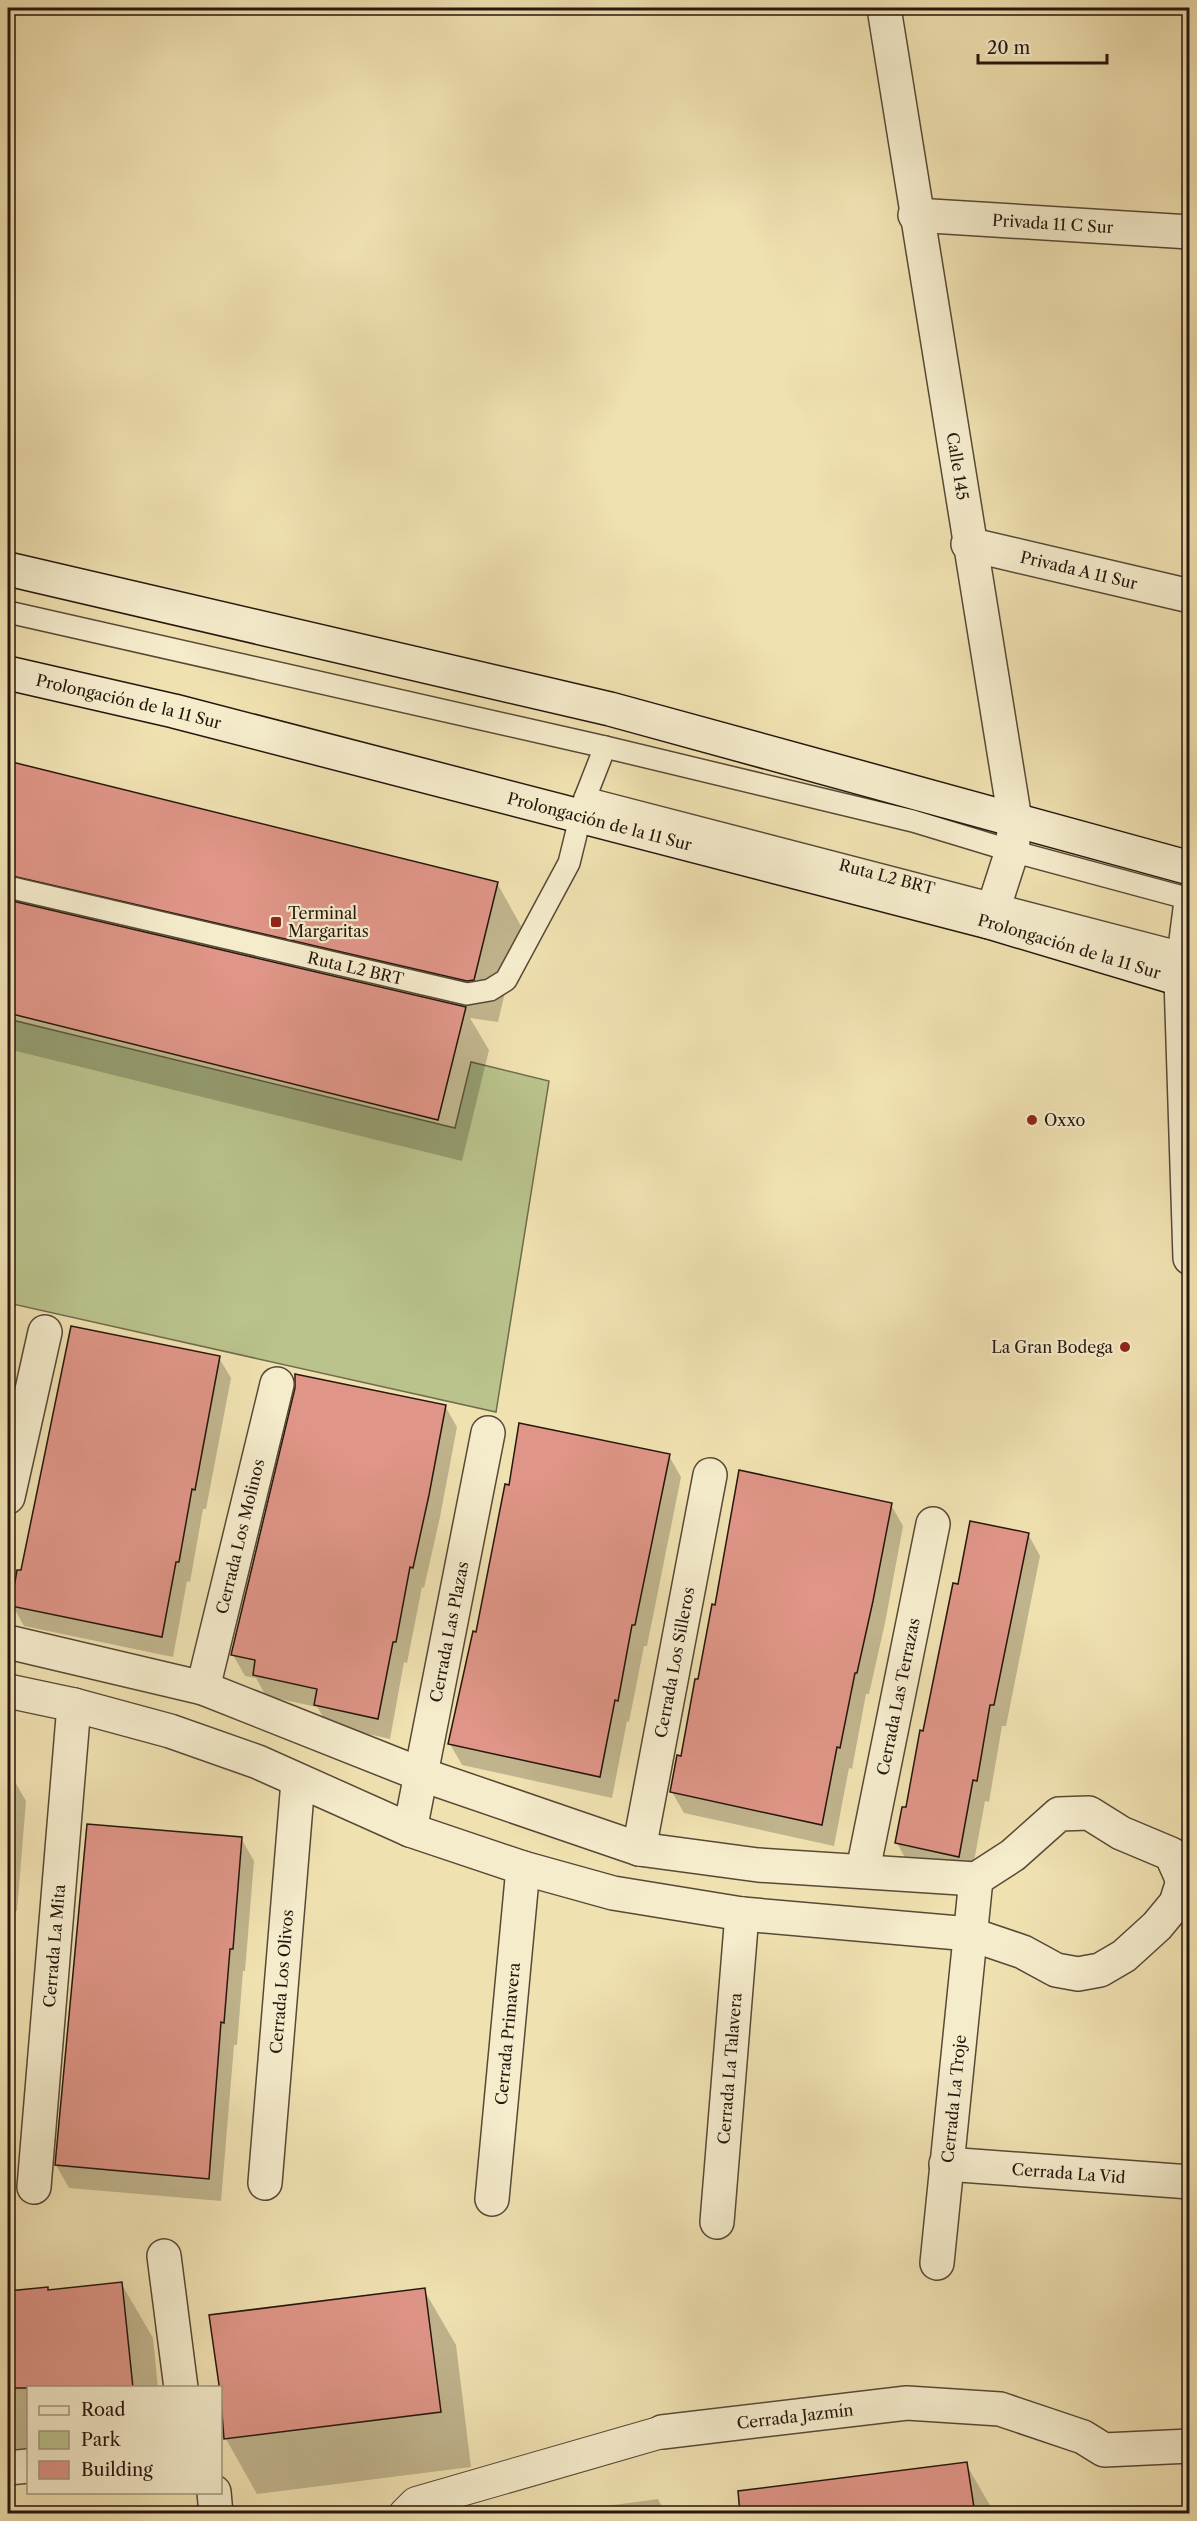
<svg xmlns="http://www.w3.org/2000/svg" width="1197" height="2521" font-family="'Libre Caslon Text',serif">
	<rect width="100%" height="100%" fill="#f0e1b1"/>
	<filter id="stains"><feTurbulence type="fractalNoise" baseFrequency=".00333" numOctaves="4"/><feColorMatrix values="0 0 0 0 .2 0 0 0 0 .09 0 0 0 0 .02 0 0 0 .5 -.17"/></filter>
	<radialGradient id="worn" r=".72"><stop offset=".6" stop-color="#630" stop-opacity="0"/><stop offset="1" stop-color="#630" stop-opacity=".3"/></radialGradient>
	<path fill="#bac38c" stroke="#706c4c" stroke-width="1.5" d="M 8,1019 L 455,1128 L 471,1062 L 549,1081 L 496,1412 L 8,1303 Z"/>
	<path fill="#0003" d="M 8,763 L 497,883 L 521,926 L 498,1022 L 470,1018 L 489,1050 L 462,1161 L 8,1049 Z
		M 219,1358 L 231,1378 L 206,1509 L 203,1509 L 190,1582 L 187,1581 L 173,1657 L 24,1626 L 13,1606 Z
		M 445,1406 L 457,1427 L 440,1517 L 424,1588 L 422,1587 L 407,1663 L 404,1662 L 390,1739 L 328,1725 L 317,1707 L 266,1696 L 256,1678 L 245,1676 L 233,1655 Z
		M 669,1456 L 681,1477 L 647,1646 L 644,1646 L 629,1722 L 627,1721 L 612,1798 L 462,1765 L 450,1744 L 478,1633 Z
		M 891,1505 L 903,1526 L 885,1623 L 869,1694 L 866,1694 L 852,1769 L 849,1768 L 834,1846 L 684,1813 L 672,1792 L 682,1758 L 716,1606 Z
		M 1028,1534 L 1040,1556 L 1006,1726 L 1002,1726 L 989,1802 L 985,1801 L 971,1878 L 909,1865 L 897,1843 L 907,1809 L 959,1586 Z
		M 8,1779 L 14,1780 L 26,1801 L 17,1911 L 15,1911 L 8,1988 Z
		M 241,1838 L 254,1861 L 245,1971 L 243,1971 L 237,2045 L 234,2045 L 221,2201 L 69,2188 L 56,2165 Z
		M 121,2283 L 153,2338 L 158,2388 L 28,2388 L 28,2470 L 8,2472 L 8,2294 Z
		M 424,2290 L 456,2345 L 471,2467 L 257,2494 L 226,2439 L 220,2388 Z
		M 966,2464 L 995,2514 L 757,2514 Z
		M 658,2499 L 666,2514 L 547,2514 Z"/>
	<path fill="#df9587" stroke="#26160d" stroke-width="1.5" d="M 8,761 L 498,882 L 474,980 L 467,981 L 8,875 Z
		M 8,900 L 466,1007 L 438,1120 L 8,1013 Z
		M 71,1326 L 220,1356 L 195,1490 L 192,1489 L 179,1562 L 176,1562 L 162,1637 L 11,1606 L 17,1570 L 21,1570 Z
		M 295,1374 L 446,1405 L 429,1495 L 413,1568 L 410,1567 L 396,1642 L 393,1642 L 378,1719 L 314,1705 L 317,1689 L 253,1675 L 255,1660 L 231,1655 L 295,1388 Z
		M 519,1423 L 670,1454 L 635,1625 L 632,1625 L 618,1701 L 615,1700 L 600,1777 L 448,1744 L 473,1631 L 476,1632 L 505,1484 L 509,1485 Z
		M 739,1470 L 892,1503 L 873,1601 L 857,1673 L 855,1673 L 840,1748 L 837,1747 L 822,1825 L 670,1792 L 677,1755 L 681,1756 L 695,1679 L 698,1679 L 712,1604 L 715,1605 Z
		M 970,1521 L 1029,1533 L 994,1705 L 990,1705 L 977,1781 L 973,1780 L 959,1857 L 895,1843 L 902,1807 L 906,1807 L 920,1730 L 923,1731 L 953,1583 L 958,1584 Z
		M 87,1824 L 242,1837 L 233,1949 L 230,1949 L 224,2023 L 221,2022 L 209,2179 L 55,2165 Z
		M 122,2282 L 133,2388 L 8,2388 L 8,2291 L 48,2287 L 48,2290 Z
		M 425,2288 L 441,2412 L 224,2439 L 220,2388 L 217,2388 L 219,2385 L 209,2315 Z
		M 967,2462 L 975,2514 L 740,2514 L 738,2491 Z"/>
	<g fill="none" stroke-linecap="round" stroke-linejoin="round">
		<defs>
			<g id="service">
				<path d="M 8,612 L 605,747 L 913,821 L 1012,851 L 1190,899"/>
				<path id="s1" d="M 585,798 L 1190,955"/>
				<path id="s2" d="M 8,887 L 467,994 L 490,990 L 506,980 L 569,863 L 585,798 L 605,747"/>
			</g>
			<path id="pedestrian" d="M 405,2514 L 416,2503 L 662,2432"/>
			<g id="minor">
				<path id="s3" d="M 884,8 L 1015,820 L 1012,851 L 989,922"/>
				<path id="s4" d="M 915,215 L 1190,232"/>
				<path id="s5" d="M 968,544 L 1190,596"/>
				<path d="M 8,1497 L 45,1332"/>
				<path d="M 8,1642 L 203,1688 L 420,1774 L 639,1849 L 758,1865 L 976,1879 L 1013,1855 L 1059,1814 L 1089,1813 L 1121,1833 L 1171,1854 L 1183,1881 L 1190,1884"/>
				<path id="s6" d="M 203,1688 L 277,1384"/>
				<path d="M 8,1691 L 74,1705 L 170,1731 L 258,1762 L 410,1830 L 523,1868 L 613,1893 L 742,1914 L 970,1934 L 1023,1952 L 1056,1970 L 1078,1974 L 1100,1970 L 1124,1956 L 1157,1926 L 1176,1903 L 1183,1881"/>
				<path id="s7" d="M 410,1830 L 488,1433"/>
				<path id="s8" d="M 639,1849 L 710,1475"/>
				<path id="s9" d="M 863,1870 L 933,1524"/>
				<path id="s10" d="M 946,2164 L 1190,2182"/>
				<path id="s11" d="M 265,2183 L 298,1781"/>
				<path id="s12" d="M 34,2187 L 74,1705"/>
				<path id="s13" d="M 492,2199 L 523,1868"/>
				<path id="s14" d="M 717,2222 L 742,1914"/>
				<path d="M 164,2256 L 181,2388"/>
				<path id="s15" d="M 937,2263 L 976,1879"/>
				<path id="s16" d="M 662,2432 L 907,2403 L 1000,2409 L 1083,2437 L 1104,2450 L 1190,2446"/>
				<path d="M 8,2468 L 28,2466"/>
				<path d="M 214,2492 L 216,2514"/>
			</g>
			<path id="tertiary" d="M 1190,909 L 1181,979 L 1190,1258"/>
			<g id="secondary">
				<path d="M 8,569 L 610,709 L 1190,868"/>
				<path id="s17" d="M 8,673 L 174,711 L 989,922 L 1190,982"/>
			</g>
		</defs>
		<use href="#service" stroke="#584936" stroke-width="24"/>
		<use href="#pedestrian" stroke="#584936" stroke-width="34"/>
		<use href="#minor" stroke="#584936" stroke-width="36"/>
		<use href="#tertiary" stroke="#584936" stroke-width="36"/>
		<use href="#secondary" stroke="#26160d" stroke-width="36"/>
		<use href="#service" stroke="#f5eccc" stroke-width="21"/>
		<use href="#pedestrian" stroke="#f5eccc" stroke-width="32"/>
		<use href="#minor" stroke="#f5eccc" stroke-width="33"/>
		<use href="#tertiary" stroke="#f5eccc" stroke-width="33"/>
		<use href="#secondary" stroke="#f5eccc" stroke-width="33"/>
	</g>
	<g fill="#8f2418" stroke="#f5eccc" stroke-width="2">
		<rect x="270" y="916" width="12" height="12" rx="3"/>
		<circle cx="1032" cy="1120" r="6"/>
		<circle cx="1125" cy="1347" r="6"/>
	</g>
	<g text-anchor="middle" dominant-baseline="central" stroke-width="4.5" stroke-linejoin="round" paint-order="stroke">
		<g font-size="16" fill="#26160d" stroke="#f5eccc">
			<text stroke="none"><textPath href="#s4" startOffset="138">Privada 11 C Sur</textPath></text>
			<text stroke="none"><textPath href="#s3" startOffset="464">Calle 145</textPath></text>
			<text stroke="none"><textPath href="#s5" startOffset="114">Privada A 11 Sur</textPath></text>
			<text stroke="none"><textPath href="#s17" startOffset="124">Prolongación de la 11 Sur</textPath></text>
			<text stroke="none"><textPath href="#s17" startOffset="610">Prolongación de la 11 Sur</textPath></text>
			<text stroke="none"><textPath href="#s1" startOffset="312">Ruta L2 BRT</textPath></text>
			<text stroke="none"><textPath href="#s17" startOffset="1096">Prolongación de la 11 Sur</textPath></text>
			<text stroke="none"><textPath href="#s2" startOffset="357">Ruta L2 BRT</textPath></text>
			<text stroke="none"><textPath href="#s6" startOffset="156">Cerrada Los Molinos</textPath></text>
			<text stroke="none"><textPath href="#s7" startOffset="202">Cerrada Las Plazas</textPath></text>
			<text stroke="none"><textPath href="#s8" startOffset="190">Cerrada Los Silleros</textPath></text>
			<text stroke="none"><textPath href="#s9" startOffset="177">Cerrada Las Terrazas</textPath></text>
			<text stroke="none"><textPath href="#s12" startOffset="242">Cerrada La Mita</textPath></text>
			<text stroke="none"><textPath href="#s11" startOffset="202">Cerrada Los Olivos</textPath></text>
			<text stroke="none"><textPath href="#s13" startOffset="166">Cerrada Primavera</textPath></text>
			<text stroke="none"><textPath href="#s14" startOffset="154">Cerrada La Talavera</textPath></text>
			<text stroke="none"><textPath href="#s15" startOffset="165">Cerrada La Troje</textPath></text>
			<text stroke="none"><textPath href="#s10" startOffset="123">Cerrada La Vid</textPath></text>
			<text stroke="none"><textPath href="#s16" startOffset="134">Cerrada Jazmín</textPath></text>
		</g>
		<g font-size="16" fill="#26160d" stroke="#f5eccc" text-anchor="start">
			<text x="288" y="913">Terminal<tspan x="288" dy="18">Margaritas</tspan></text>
			<text x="1044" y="1120">Oxxo</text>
			<text x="1113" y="1347" text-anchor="end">La Gran Bodega</text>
		</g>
	</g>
	<rect width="1197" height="2521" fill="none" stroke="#f0e1b1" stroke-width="30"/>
	<rect x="9" y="9" width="1179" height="2503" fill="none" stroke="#26160d" stroke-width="3"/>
	<rect x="15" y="15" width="1167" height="2491" fill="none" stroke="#26160d" stroke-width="1.5"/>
	<rect x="27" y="2386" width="195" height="108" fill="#f5eccc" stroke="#a29680" stroke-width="1.5"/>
	<rect x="39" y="2406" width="30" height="9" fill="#f5eccc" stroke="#a29680" stroke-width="1.5"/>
	<text x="81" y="2416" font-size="18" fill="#26160d">Road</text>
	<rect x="39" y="2431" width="30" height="18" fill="#bac38c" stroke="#a29680" stroke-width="1.5"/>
	<text x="81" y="2446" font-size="18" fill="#26160d">Park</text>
	<rect x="39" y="2461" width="30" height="18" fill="#df9587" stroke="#a29680" stroke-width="1.5"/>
	<text x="81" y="2476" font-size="18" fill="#26160d">Building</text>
	<path d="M978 54v9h129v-9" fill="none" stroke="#26160d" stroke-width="3"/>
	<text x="987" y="54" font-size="18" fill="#26160d" stroke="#f5eccc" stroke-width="4.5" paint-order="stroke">20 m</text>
	<rect width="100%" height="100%" filter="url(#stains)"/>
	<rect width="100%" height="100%" fill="url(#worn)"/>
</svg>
